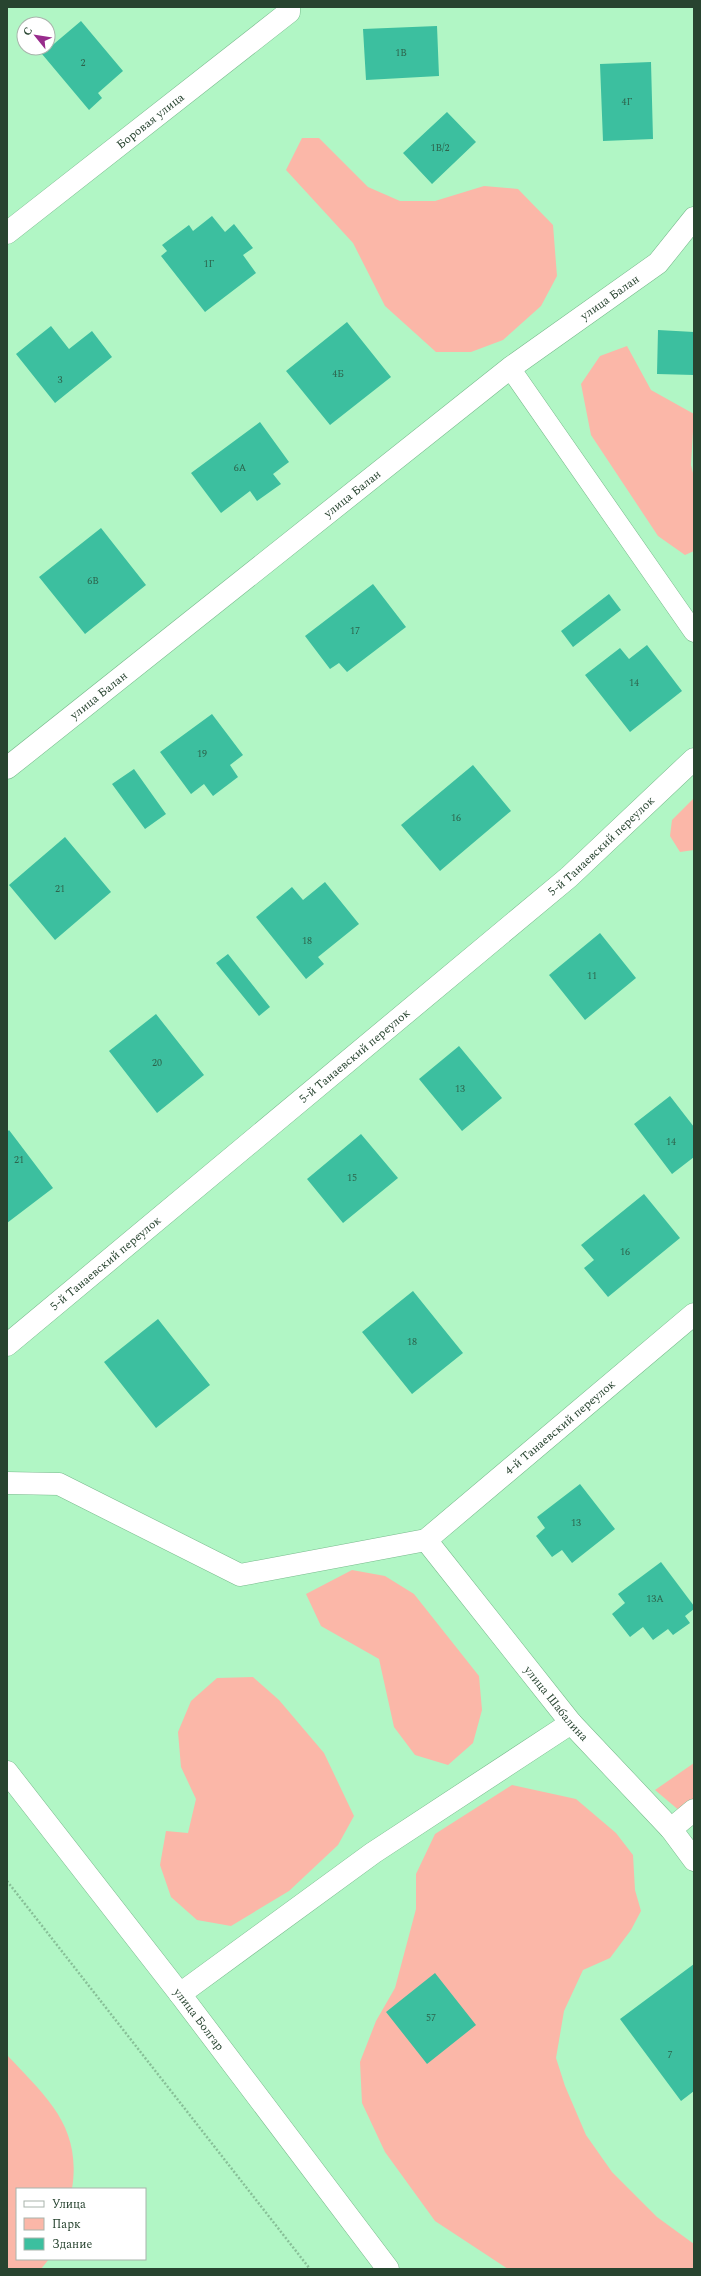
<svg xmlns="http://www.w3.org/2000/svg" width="701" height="2276" font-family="Spectral,serif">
	<rect width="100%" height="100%" fill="#b1f6c5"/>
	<path fill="#fbb7a8" d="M 302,138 L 319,138 L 368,187 L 400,201 L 435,201 L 484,186 L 518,189 L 553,225 L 557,276 L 541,306 L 503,340 L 471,352 L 436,352 L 385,306 L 353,243 L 286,170 Z
		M 627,346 L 651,390 L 694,414 L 691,465 L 694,477 L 694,551 L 685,555 L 658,536 L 591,435 L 581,384 L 600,356 Z
		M 694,798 L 694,850 L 680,852 L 670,836 L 672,820 Z
		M 352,1570 L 385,1576 L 414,1594 L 479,1676 L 482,1710 L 473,1743 L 448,1765 L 415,1755 L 394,1727 L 379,1659 L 321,1626 L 306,1594 Z
		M 253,1677 L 279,1700 L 324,1753 L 354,1816 L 338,1845 L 289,1891 L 231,1926 L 197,1920 L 171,1897 L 160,1865 L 166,1831 L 188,1833 L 196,1799 L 181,1767 L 178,1732 L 191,1701 L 217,1678 Z
		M 694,1763 L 694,1823 L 655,1790 Z
		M 512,1785 L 576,1799 L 616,1833 L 633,1855 L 635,1890 L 641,1911 L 631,1930 L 610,1958 L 583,1970 L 564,2011 L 556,2058 L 565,2086 L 586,2135 L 612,2172 L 657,2217 L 694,2244 L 694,2269 L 508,2269 L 435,2221 L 385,2152 L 362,2103 L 360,2062 L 376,2021 L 395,1988 L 416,1909 L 416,1874 L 435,1834 Z
		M 7,2055 C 46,2097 82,2126 72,2189 L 17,2189 L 17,2259 L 49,2259 L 41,2269 L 7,2269 Z"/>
	<path fill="#3cbf9f" d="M 81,21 L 123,71 L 98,93 L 102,98 L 89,110 L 42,54 Z
		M 437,26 L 439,76 L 366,80 L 363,29 Z
		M 651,62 L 653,139 L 603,141 L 600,64 Z
		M 447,112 L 476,142 L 432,184 L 403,153 Z
		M 212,216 L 225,232 L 234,224 L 253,248 L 243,255 L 256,273 L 205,312 L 161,256 L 167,251 L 162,245 L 189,225 L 193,231 Z
		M 347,322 L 391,377 L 330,425 L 286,371 Z
		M 51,326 L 69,349 L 92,331 L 112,357 L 55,403 L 16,354 Z
		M 658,330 L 694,332 L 694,375 L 657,374 Z
		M 260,422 L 289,462 L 273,474 L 281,484 L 257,501 L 250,491 L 221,513 L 191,473 Z
		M 101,528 L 146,585 L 85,634 L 39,577 Z
		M 373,584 L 406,627 L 347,672 L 339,663 L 330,669 L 305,636 Z
		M 609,594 L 621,610 L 573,647 L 561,631 Z
		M 647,645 L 682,691 L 630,732 L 585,675 L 620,648 L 629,659 Z
		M 212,714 L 243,755 L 230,765 L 238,777 L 213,796 L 204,784 L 191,794 L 160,752 Z
		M 473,765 L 511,811 L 440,871 L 401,825 Z
		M 134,769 L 166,814 L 145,829 L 112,784 Z
		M 65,837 L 111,892 L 55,940 L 9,885 Z
		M 325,882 L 359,924 L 318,957 L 324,964 L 306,979 L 256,917 L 292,887 L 303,900 Z
		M 600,933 L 636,978 L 585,1020 L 549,975 Z
		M 228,954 L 270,1007 L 259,1016 L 216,963 Z
		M 156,1014 L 204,1075 L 157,1113 L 109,1051 Z
		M 459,1046 L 502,1098 L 462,1131 L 419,1079 Z
		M 670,1096 L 694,1127 L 694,1157 L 672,1174 L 634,1124 Z
		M 9,1130 L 53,1188 L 7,1223 L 7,1132 Z
		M 361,1134 L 398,1178 L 343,1223 L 307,1179 Z
		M 644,1194 L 680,1238 L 608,1297 L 584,1268 L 594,1260 L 581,1245 Z
		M 413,1291 L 463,1353 L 412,1394 L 362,1332 Z
		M 158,1319 L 210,1385 L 156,1428 L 104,1362 Z
		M 580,1484 L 615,1529 L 572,1563 L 562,1550 L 552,1557 L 536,1536 L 545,1528 L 537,1517 Z
		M 661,1562 L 694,1606 L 694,1609 L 685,1616 L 690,1623 L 673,1635 L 668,1629 L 653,1640 L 643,1627 L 630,1637 L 612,1614 L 625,1603 L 618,1594 Z
		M 694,1964 L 694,2091 L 681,2101 L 620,2019 Z
		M 435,1973 L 476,2025 L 427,2064 L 386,2012 Z"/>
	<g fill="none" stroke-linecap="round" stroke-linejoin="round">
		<defs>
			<path id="service" d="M 510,368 L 694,632"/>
			<g id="minor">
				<path id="s1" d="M 7,233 L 289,12 L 289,7"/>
				<path id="s2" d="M 7,768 L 510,368 L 658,263 L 694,218"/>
				<path id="s3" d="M 7,1345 L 569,877 L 694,759"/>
				<path id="s4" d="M 7,1483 L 59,1484 L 240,1575 L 426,1540 L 694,1314"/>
				<path id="s5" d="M 426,1540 L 571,1723 L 671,1829 L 694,1860"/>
				<path d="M 671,1829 L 694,1810"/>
				<path d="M 180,1994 L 373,1853 L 571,1723"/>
			</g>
			<g id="tertiary">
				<path id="s6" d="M 7,1772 L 180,1994 L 388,2269"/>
			</g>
		</defs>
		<use href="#service" stroke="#78ba8c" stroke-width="21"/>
		<use href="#minor" stroke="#78ba8c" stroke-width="23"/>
		<use href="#tertiary" stroke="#78ba8c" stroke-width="23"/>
		<path stroke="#87bf97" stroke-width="2.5" stroke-dasharray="2 2" stroke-linecap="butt" d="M 7,1881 L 310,2269"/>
		<use href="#service" stroke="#fff" stroke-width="20"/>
		<use href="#minor" stroke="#fff" stroke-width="22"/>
		<use href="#tertiary" stroke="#fff" stroke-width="22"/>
	</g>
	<g text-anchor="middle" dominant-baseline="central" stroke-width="4" stroke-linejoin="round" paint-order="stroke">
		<g font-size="10" fill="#2d634c">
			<text x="401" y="53">1В</text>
			<text x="83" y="63">2</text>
			<text x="627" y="102">4Г</text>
			<text x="440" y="148">1В/2</text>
			<text x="209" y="264">1Г</text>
			<text x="338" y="374">4Б</text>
			<text x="60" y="380">3</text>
			<text x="240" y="468">6А</text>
			<text x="93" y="581">6В</text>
			<text x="355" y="631">17</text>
			<text x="634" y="683">14</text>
			<text x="202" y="754">19</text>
			<text x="456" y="818">16</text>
			<text x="60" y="889">21</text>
			<text x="307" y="941">18</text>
			<text x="592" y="976">11</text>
			<text x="157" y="1063">20</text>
			<text x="460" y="1089">13</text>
			<text x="671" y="1142">14</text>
			<text x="19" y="1160">21</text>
			<text x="352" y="1178">15</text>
			<text x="625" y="1252">16</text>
			<text x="412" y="1342">18</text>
			<text x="576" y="1523">13</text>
			<text x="655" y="1599">13А</text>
			<text x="431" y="2018">57</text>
			<text x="670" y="2055">7</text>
		</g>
		<g font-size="12" fill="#284430" stroke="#fff">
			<text stroke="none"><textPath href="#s1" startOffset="182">Боровая улица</textPath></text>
			<text stroke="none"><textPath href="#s2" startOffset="765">улица Балан</textPath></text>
			<text stroke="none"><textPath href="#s2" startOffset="441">улица Балан</textPath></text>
			<text stroke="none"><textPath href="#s2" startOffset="117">улица Балан</textPath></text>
			<text stroke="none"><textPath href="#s3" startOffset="776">5-й Танаевский переулок</textPath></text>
			<text stroke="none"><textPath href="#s3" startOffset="452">5-й Танаевский переулок</textPath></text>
			<text stroke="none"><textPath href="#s3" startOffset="128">5-й Танаевский переулок</textPath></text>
			<text stroke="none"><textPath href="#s4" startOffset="619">4-й Танаевский переулок</textPath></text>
			<text stroke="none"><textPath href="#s5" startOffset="209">улица Шабалина</textPath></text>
			<text stroke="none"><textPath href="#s6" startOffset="313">улица Болгар</textPath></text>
		</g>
	</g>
	<rect width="701" height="2276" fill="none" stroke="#284430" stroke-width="16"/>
	<rect x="16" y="2188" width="130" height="72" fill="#ffffff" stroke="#a9b4ac"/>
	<rect x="24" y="2201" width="20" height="6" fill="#ffffff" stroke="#a9b4ac"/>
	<text x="52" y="2208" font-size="12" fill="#284430">Улица</text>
	<rect x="24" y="2218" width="20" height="12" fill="#fbb7a8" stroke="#a9b4ac"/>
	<text x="52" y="2228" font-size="12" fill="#284430">Парк</text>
	<rect x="24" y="2238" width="20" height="12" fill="#3cbf9f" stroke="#a9b4ac"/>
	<text x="52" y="2248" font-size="12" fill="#284430">Здание</text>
	<g transform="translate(36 36) rotate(300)"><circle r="19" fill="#ffffff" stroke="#a9b4ac"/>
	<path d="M0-3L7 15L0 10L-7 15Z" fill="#982b8c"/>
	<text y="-6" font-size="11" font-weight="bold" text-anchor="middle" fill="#284430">С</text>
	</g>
</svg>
